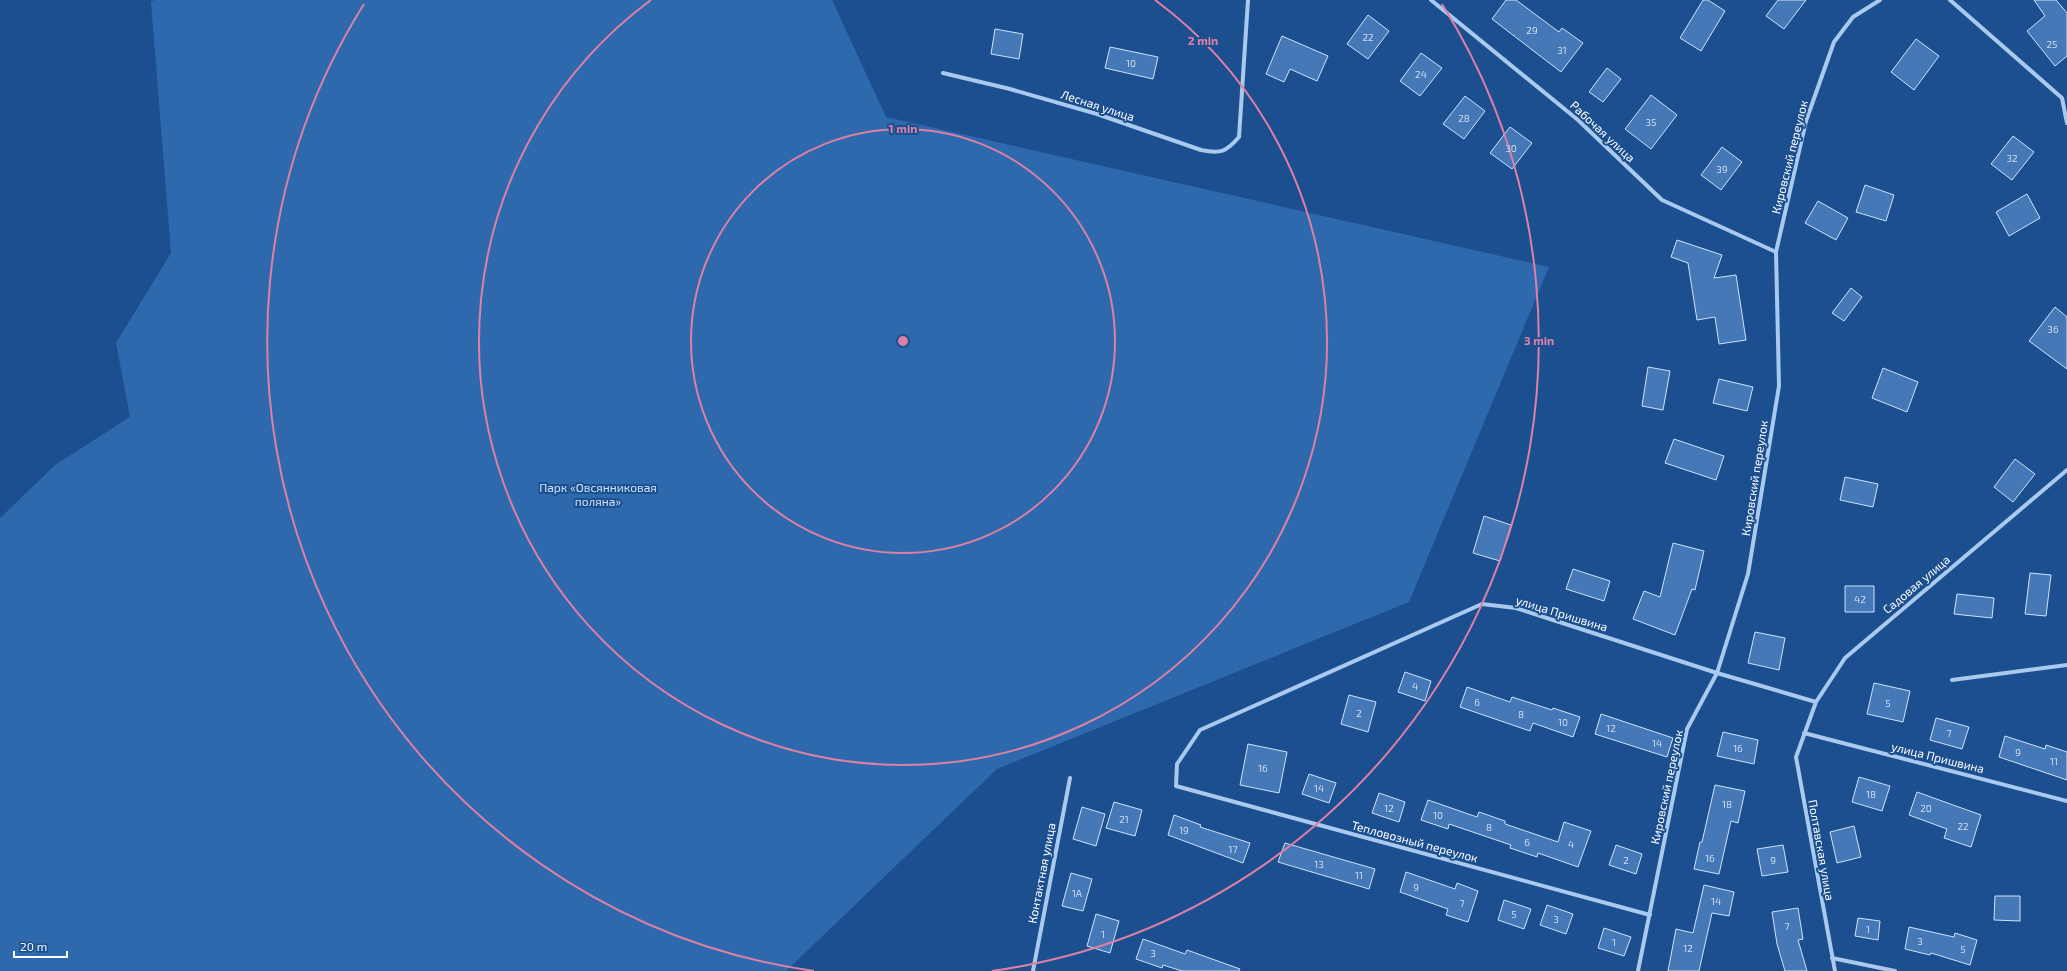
<svg xmlns="http://www.w3.org/2000/svg" width="2067" height="971" font-family="'Exo 2',sans-serif">
	<rect width="100%" height="100%" fill="#1b4f8f"/>
	<path fill="#2e69ad" d="M 154,0 L 832,0 L 886,117 L 1549,267 L 1409,602 L 997,769 L 786,971 L 0,971 L 0,518 L 55,465 L 130,417 L 116,343 L 171,253 L 151,2 Z"/>
	<path fill="#4478b7" stroke="#cfe3fa" d="M 1506,0 L 1516,0 L 1559,32 L 1562,28 L 1583,43 L 1561,72 L 1492,19 Z
		M 1703,0 L 1708,0 L 1725,11 L 1701,51 L 1680,38 Z
		M 1778,0 L 1806,0 L 1784,29 L 1766,16 Z
		M 2034,0 L 2056,0 L 2067,13 L 2067,56 L 2055,66 L 2027,31 L 2045,16 Z
		M 1368,15 L 1389,31 L 1368,59 L 1347,44 Z
		M 995,29 L 1023,34 L 1019,59 L 991,54 Z
		M 1282,36 L 1328,56 L 1317,81 L 1290,69 L 1284,82 L 1266,74 Z
		M 1916,39 L 1939,56 L 1914,90 L 1891,72 Z
		M 1110,47 L 1158,57 L 1153,79 L 1105,68 Z
		M 1421,53 L 1442,68 L 1420,96 L 1400,81 Z
		M 1607,68 L 1621,79 L 1603,102 L 1589,92 Z
		M 1651,95 L 1677,115 L 1651,149 L 1625,129 Z
		M 1465,96 L 1485,111 L 1464,139 L 1443,124 Z
		M 1510,127 L 1532,143 L 1512,169 L 1490,153 Z
		M 2013,136 L 2034,152 L 2012,180 L 1991,164 Z
		M 1722,147 L 1742,162 L 1721,190 L 1701,175 Z
		M 1865,185 L 1894,195 L 1886,221 L 1856,212 Z
		M 2027,194 L 2040,218 L 2009,236 L 1996,212 Z
		M 1818,201 L 1848,218 L 1836,240 L 1805,223 Z
		M 1677,240 L 1722,255 L 1714,278 L 1736,275 L 1746,340 L 1719,344 L 1715,317 L 1697,320 L 1688,263 L 1671,257 Z
		M 1851,288 L 1862,297 L 1844,321 L 1832,313 Z
		M 2055,307 L 2067,317 L 2067,369 L 2029,341 Z
		M 1648,367 L 1670,371 L 1663,410 L 1642,406 Z
		M 1883,368 L 1918,382 L 1907,412 L 1872,398 Z
		M 1719,379 L 1753,387 L 1747,411 L 1713,403 Z
		M 1674,439 L 1724,456 L 1716,480 L 1665,463 Z
		M 2015,459 L 2035,474 L 2013,502 L 1994,487 Z
		M 1845,477 L 1878,484 L 1873,507 L 1840,500 Z
		M 1484,516 L 1511,525 L 1500,561 L 1473,553 Z
		M 1673,543 L 1704,551 L 1695,590 L 1692,589 L 1675,635 L 1633,619 L 1644,591 L 1660,597 Z
		M 1573,569 L 1610,581 L 1604,601 L 1566,589 Z
		M 2030,573 L 2051,575 L 2046,616 L 2025,614 Z
		M 1845,586 L 1874,586 L 1874,612 L 1845,612 Z
		M 1957,594 L 1994,598 L 1992,618 L 1954,614 Z
		M 1755,632 L 1785,638 L 1779,670 L 1748,663 Z
		M 1405,672 L 1431,681 L 1425,701 L 1398,692 Z
		M 1874,683 L 1910,691 L 1903,722 L 1867,714 Z
		M 1467,687 L 1510,702 L 1512,697 L 1552,710 L 1553,708 L 1580,717 L 1573,737 L 1533,723 L 1530,731 L 1460,707 Z
		M 1349,695 L 1376,702 L 1368,732 L 1341,724 Z
		M 1601,714 L 1673,738 L 1667,757 L 1595,734 Z
		M 1936,718 L 1969,727 L 1962,749 L 1930,740 Z
		M 1723,732 L 1758,740 L 1754,764 L 1717,756 Z
		M 2005,736 L 2045,749 L 2046,745 L 2067,752 L 2067,780 L 1999,757 Z
		M 1248,744 L 1287,752 L 1279,793 L 1240,785 Z
		M 1309,774 L 1336,783 L 1329,803 L 1302,794 Z
		M 1859,777 L 1890,786 L 1882,811 L 1852,802 Z
		M 1715,785 L 1745,791 L 1738,823 L 1731,821 L 1719,874 L 1694,869 L 1700,842 L 1702,842 Z
		M 1917,792 L 1981,815 L 1971,847 L 1944,838 L 1947,829 L 1909,815 Z
		M 1379,793 L 1405,802 L 1399,822 L 1372,813 Z
		M 1428,800 L 1477,817 L 1479,812 L 1505,821 L 1505,824 L 1558,842 L 1564,822 L 1591,831 L 1578,867 L 1538,853 L 1537,857 L 1510,848 L 1511,845 L 1449,824 L 1448,829 L 1421,820 Z
		M 1114,802 L 1142,810 L 1135,836 L 1106,828 Z
		M 1082,807 L 1105,814 L 1096,846 L 1073,839 Z
		M 1174,815 L 1201,825 L 1200,827 L 1250,843 L 1243,863 L 1168,835 Z
		M 1854,826 L 1861,857 L 1837,863 L 1830,832 Z
		M 1285,843 L 1375,869 L 1369,889 L 1278,862 Z
		M 1616,845 L 1642,854 L 1636,874 L 1609,865 Z
		M 1783,845 L 1788,872 L 1762,876 L 1757,849 Z
		M 1406,872 L 1455,889 L 1457,883 L 1478,891 L 1468,922 L 1446,915 L 1448,909 L 1400,892 Z
		M 1071,873 L 1092,879 L 1083,911 L 1062,906 Z
		M 1704,885 L 1734,892 L 1729,916 L 1712,913 L 1699,971 L 1668,971 L 1676,929 L 1693,933 Z
		M 1995,896 L 2020,896 L 2020,921 L 1994,920 Z
		M 1504,900 L 1531,909 L 1524,929 L 1498,920 Z
		M 1547,905 L 1573,914 L 1566,934 L 1540,925 Z
		M 1798,908 L 1803,939 L 1798,940 L 1807,971 L 1785,971 L 1777,944 L 1772,912 Z
		M 1096,914 L 1119,921 L 1110,953 L 1087,946 Z
		M 1858,918 L 1880,921 L 1878,940 L 1855,936 Z
		M 1909,927 L 1954,937 L 1955,933 L 1977,940 L 1970,965 L 1931,953 L 1930,955 L 1905,949 Z
		M 1604,928 L 1631,937 L 1624,956 L 1598,948 Z
		M 1143,939 L 1185,954 L 1187,950 L 1240,969 L 1239,971 L 1182,971 L 1163,965 L 1162,968 L 1136,959 Z"/>
	<g fill="none" stroke-linecap="round" stroke-linejoin="round">
		<path stroke="#a9c9ee" stroke-width="4" d="M 1431,0 L 1578,120 L 1662,200 L 1776,252
			M 1950,0 L 2062,98 L 2067,123
			M 943,73 L 1010,89 L 1097,114 L 1201,150 C 1221,154 1226,152 1239,137 L 1248,0
			M 1952,680 L 2067,665
			M 1804,733 L 2067,801
			M 1650,915 L 1176,786 L 1177,764 L 1200,730 L 1482,604 L 1516,608 L 1717,673 L 1816,702
			M 1832,958 L 1895,971
			M 1033,971 L 1070,778
			M 1638,971 L 1687,729 L 1717,673 L 1748,574 L 1779,386 L 1776,252 L 1806,121 L 1834,42 L 1853,17 L 1880,0
			M 1835,971 L 1796,757 L 1816,702 L 1845,658 L 2067,470"/>
	</g>
	<g fill="none" stroke="#dd80a5" stroke-width="2">
		<circle cx="903" cy="341" r="212"/>
		<path d="M1155 0A424 424 0 1 1 651 0"/>
		<path d="M814 971A636 636 0 0 1 364 4M1442 4A636 636 0 0 1 992 971"/>
	</g>
	<g text-anchor="middle" dominant-baseline="central" stroke-width="4" stroke-linejoin="round" paint-order="stroke">
		<g font-size="10" fill="#d0dded">
			<text x="1532" y="30">29</text>
			<text x="1368" y="37">22</text>
			<text x="2052" y="44">25</text>
			<text x="1562" y="50">31</text>
			<text x="1131" y="63">10</text>
			<text x="1421" y="74">24</text>
			<text x="1464" y="118">28</text>
			<text x="1651" y="122">35</text>
			<text x="1511" y="148">30</text>
			<text x="2012" y="158">32</text>
			<text x="1722" y="169">39</text>
			<text x="2053" y="329">36</text>
			<text x="1860" y="599">42</text>
			<text x="1415" y="686">4</text>
			<text x="1477" y="702">6</text>
			<text x="1888" y="703">5</text>
			<text x="1359" y="713">2</text>
			<text x="1521" y="714">8</text>
			<text x="1563" y="722">10</text>
			<text x="1611" y="728">12</text>
			<text x="1949" y="733">7</text>
			<text x="1657" y="743">14</text>
			<text x="1738" y="748">16</text>
			<text x="2018" y="752">9</text>
			<text x="2054" y="761">11</text>
			<text x="1263" y="768">16</text>
			<text x="1319" y="788">14</text>
			<text x="1871" y="794">18</text>
			<text x="1727" y="804">18</text>
			<text x="1389" y="808">12</text>
			<text x="1926" y="808">20</text>
			<text x="1438" y="815">10</text>
			<text x="1124" y="819">21</text>
			<text x="1963" y="826">22</text>
			<text x="1489" y="827">8</text>
			<text x="1184" y="830">19</text>
			<text x="1527" y="842">6</text>
			<text x="1571" y="844">4</text>
			<text x="1233" y="849">17</text>
			<text x="1710" y="858">16</text>
			<text x="1626" y="860">2</text>
			<text x="1773" y="860">9</text>
			<text x="1319" y="864">13</text>
			<text x="1359" y="875">11</text>
			<text x="1416" y="887">9</text>
			<text x="1077" y="893">1А</text>
			<text x="1716" y="901">14</text>
			<text x="1462" y="903">7</text>
			<text x="1514" y="914">5</text>
			<text x="1556" y="919">3</text>
			<text x="1787" y="926">7</text>
			<text x="1868" y="929">1</text>
			<text x="1103" y="934">1</text>
			<text x="1920" y="941">3</text>
			<text x="1614" y="942">1</text>
			<text x="1688" y="948">12</text>
			<text x="1963" y="949">5</text>
			<text x="1153" y="953">3</text>
		</g>
		<g font-size="12" fill="#fff" stroke="#1b4f8f">
			<text transform="translate(1098 105) rotate(18)">Лесная улица</text>
			<text transform="translate(1603 131) rotate(43)">Рабочая улица</text>
			<text transform="translate(1789 157) rotate(-76)">Кировский переулок</text>
			<text transform="translate(1754 478) rotate(-81)">Кировский переулок</text>
			<text transform="translate(1916 584) rotate(-40)">Садовая улица</text>
			<text transform="translate(1562 613) rotate(17)">улица Пришвина</text>
			<text transform="translate(1938 757) rotate(14)">улица Пришвина</text>
			<text transform="translate(1666 787) rotate(-78)">Кировский переулок</text>
			<text transform="translate(1415 841) rotate(15)">Тепловозный переулок</text>
			<text transform="translate(1822 850) rotate(80)">Полтавская улица</text>
			<text transform="translate(1041 873) rotate(-79)">Контактная улица</text>
		</g>
		<g font-size="12" fill="#cfe3fa" stroke="#1b4f8f">
			<text x="598" y="487">Парк «Овсянниковая<tspan x="598" dy="14">поляна»</tspan></text>
		</g>
	</g>
	<circle cx="903" cy="341" r="6" fill="#dd80a5" stroke="#1b4f8f" stroke-width="2"/>
	<g font-size="12" text-anchor="middle" font-weight="bold" fill="#dd80a5" stroke="#1b4f8f" stroke-width="4" stroke-linejoin="round" paint-order="stroke">
		<text x="1203" y="45">2 min</text>
		<text x="903" y="133">1 min</text>
		<text x="1539" y="345">3 min</text>
	</g>
	<path d="M14 951v6h53v-6" fill="none" stroke="#ffffff" stroke-width="2"/>
	<text x="20" y="951" font-size="12" fill="#ffffff" stroke="#1b4f8f" stroke-width="3" paint-order="stroke">20 m</text>
</svg>
